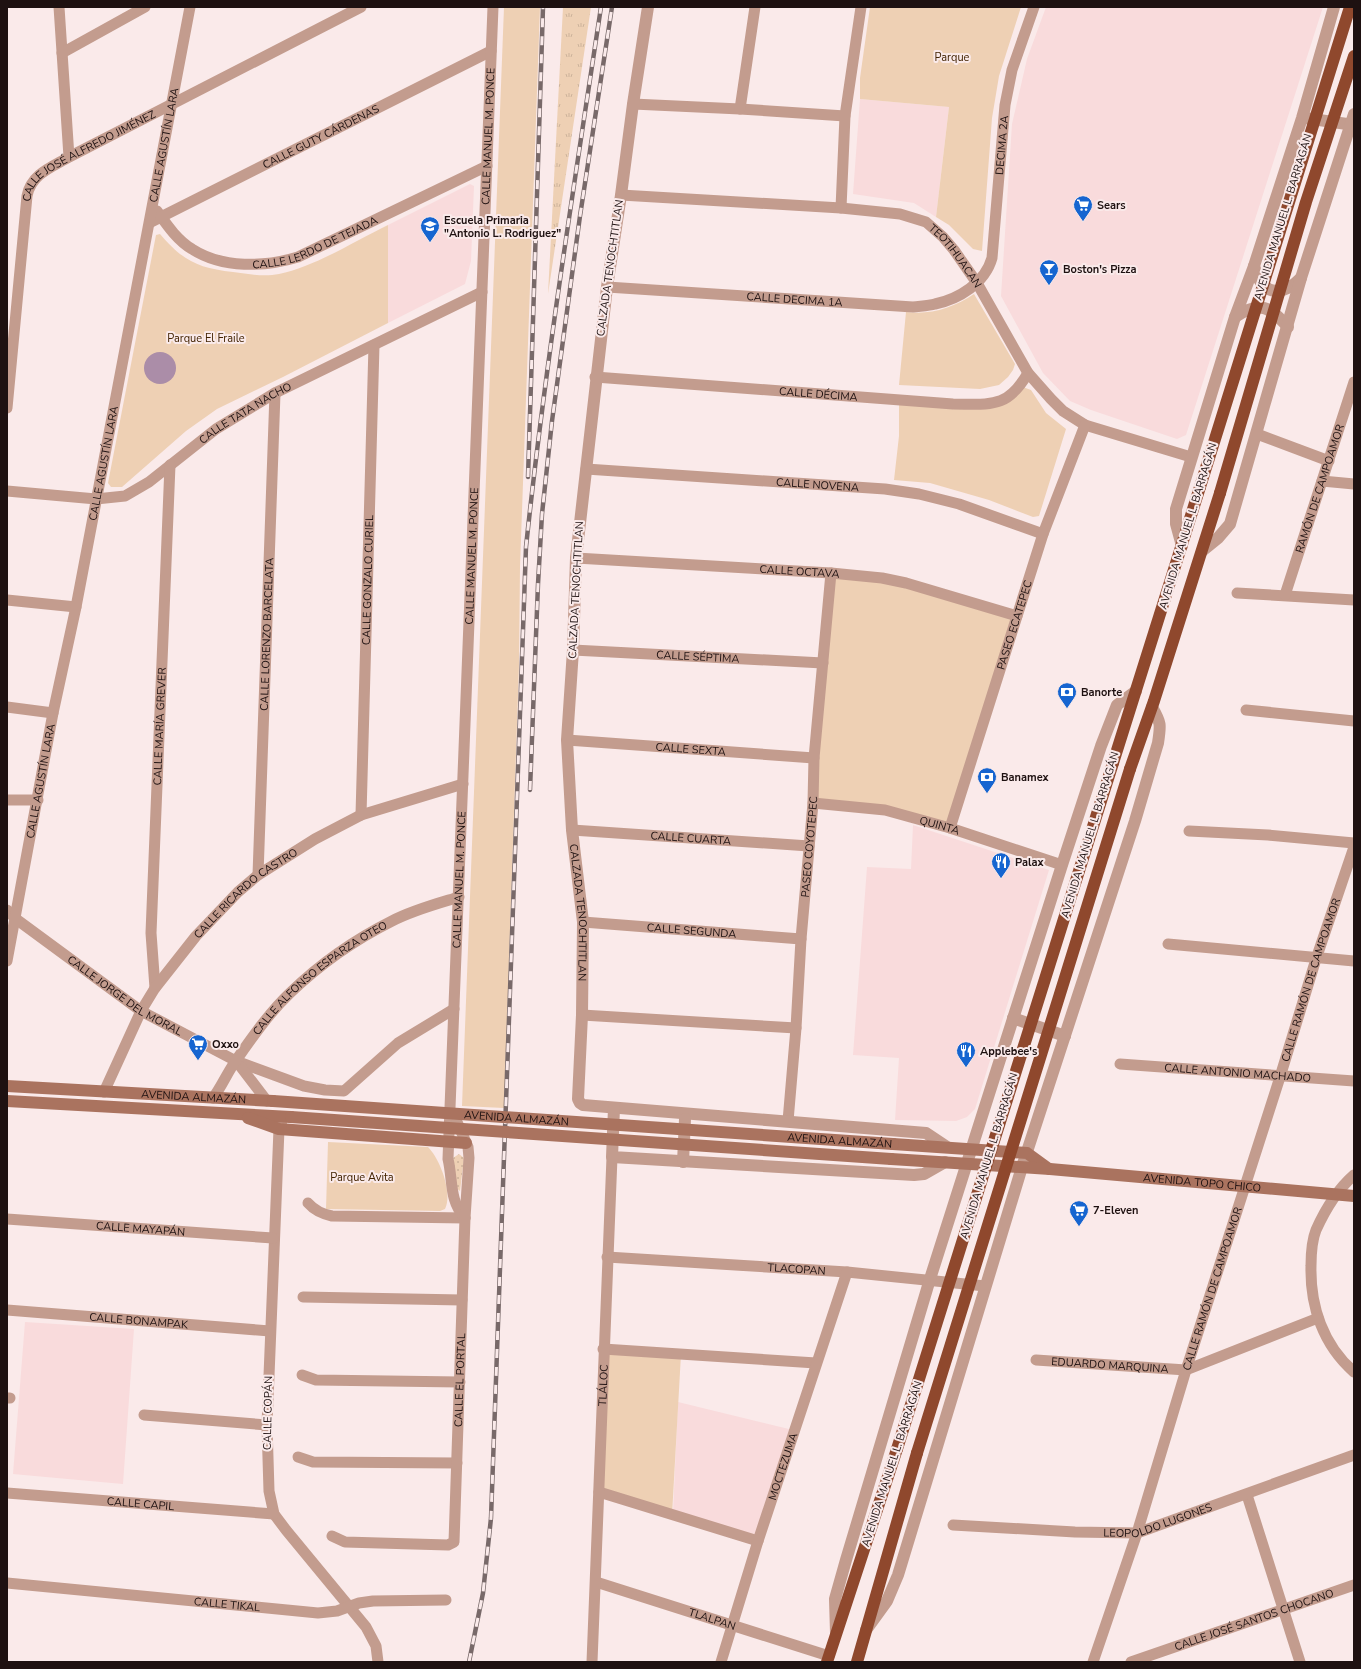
<svg xmlns="http://www.w3.org/2000/svg" width="1361" height="1669" font-family="'Nunito Sans',sans-serif">
	<defs>
		<pattern id="grass-tufts" width="24" height="20" patternUnits="userSpaceOnUse"><rect width="24" height="20" fill="#eed0b4"/><path d="M3 7l-1-3M5 7V3M7 7l1-3M15 17l-1-3M17 17v-4M19 17l1-3" fill="none" stroke="#ccb29a"/></pattern>
		<pattern id="garden-dots" width="8" height="8" patternUnits="userSpaceOnUse"><rect width="8" height="8" fill="#eed0b4"/><path d="M2 2h.1M6 6h.1" fill="none" stroke="#ccb29a" stroke-width="1.8" stroke-linecap="round"/></pattern>
	</defs>
	<rect width="100%" height="100%" fill="#faeaea"/>
	<path fill="#f9dbdc" d="M 1046,7 L 1323,7 L 1186,435 L 1177,439 L 1091,410 L 1070,401 L 1043,373 L 1001,296 L 1012,124 L 1027,59 Z
		M 860,99 L 949,107 L 936,217 L 914,203 L 853,194 Z
		M 470,184 L 474,186 L 471,261 L 465,284 L 388,323 L 388,225 Z
		M 913,825 L 1049,870 L 975,1109 L 967,1117 L 956,1121 L 895,1120 L 899,1058 L 853,1055 L 867,867 L 911,869 Z
		M 25,1322 L 134,1329 L 123,1484 L 13,1474 Z
		M 678,1402 L 793,1430 L 756,1537 L 673,1513 Z"/>
	<path fill="url(#grass-tufts)" d="M 563,7 L 591,7 L 548,294 Z"/>
	<path fill="#eed0b4" d="M 504,7 L 540,7 L 520,567 L 519,665 L 504,1108 L 462,1106 Z
		M 870,7 L 1021,7 L 999,76 L 992,118 L 982,251 L 973,249 L 949,225 L 936,217 L 949,107 L 860,99 L 860,78 Z
		M 388,225 L 388,323 L 283,377 L 217,409 L 186,431 L 122,487 L 111,487 L 108,483 L 156,235 L 160,234 C 183,261 198,268 233,272 C 248,274 264,277 279,274 C 314,267 355,241 388,225 Z
		M 974,294 L 1015,364 L 1013,370 L 1008,377 L 999,385 L 980,389 L 899,385 L 906,312 C 931,315 953,308 974,294 Z
		M 1020,386 L 1031,390 L 1046,413 L 1066,429 L 1039,516 L 1033,517 L 989,500 L 930,483 L 894,480 L 899,436 L 899,404 L 982,409 Z
		M 831,573 L 858,575 L 1017,616 L 950,828 L 885,810 L 813,803 Z
		M 328,1142 L 428,1147 C 440,1159 453,1193 445,1209 L 440,1211 L 326,1209 Z
		M 603,1349 L 681,1354 L 672,1515 L 599,1492 Z"/>
	<path fill="url(#garden-dots)" d="M 459,1154 L 464,1158 L 460,1191 L 456,1188 L 453,1158 Z"/>
	<path fill="#ab8da8" d="M144 368a16 16 0 1 1 32 0a16 16 0 1 1-32 0Z"/>
	<g fill="none" stroke-linecap="round" stroke-linejoin="round">
		<g stroke="#c39c8e" stroke-width="11">
			<path d="M 59,7 L 69,157"/>
			<path d="M 62,53 L 145,7"/>
			<path d="M 633,104 L 740,109 L 845,116"/>
			<path d="M 740,109 L 755,7"/>
			<path id="s1" d="M 621,195 L 841,208 L 900,214 L 926,222 L 943,237 L 954,250 L 977,283 L 1028,373 L 1051,399 L 1063,411 L 1085,425 L 1191,457"/>
			<path d="M 841,208 L 845,116 L 861,7"/>
			<path id="s2" d="M 157,211 C 167,225 177,240 192,249 C 223,269 265,267 298,257 L 487,166"/>
			<path id="s3" d="M 151,222 L 491,51"/>
			<path id="s4" d="M 607,287 L 913,307 C 920,306 928,306 935,304 C 959,299 985,283 992,258 L 1005,105 L 1012,70 L 1034,7"/>
			<path id="s5" d="M 595,377 L 953,404 C 991,404 1007,409 1028,373"/>
			<path id="s6" d="M 7,408 L 27,196 C 31,174 52,167 69,157 L 361,7"/>
			<path d="M 1257,434 L 1329,461"/>
			<path id="s7" d="M 586,469 L 885,489 L 919,494 L 959,504 L 1043,534"/>
			<path d="M 1322,481 L 1354,484"/>
			<path id="s8" d="M 7,491 L 96,499 L 125,496 L 149,482 L 216,429 L 275,393 L 482,292"/>
			<path id="s9" d="M 576,558 L 831,573 L 882,578 L 906,583 L 1017,616"/>
			<path d="M 1237,593 L 1354,600"/>
			<path id="s10" d="M 1285,595 L 1354,382"/>
			<path d="M 7,600 L 76,607"/>
			<path id="s11" d="M 573,650 L 823,663"/>
			<path d="M 7,707 L 53,713"/>
			<path d="M 1246,710 L 1354,721"/>
			<path id="s12" d="M 567,740 L 814,758"/>
			<path d="M 7,800 L 38,800"/>
			<path id="s13" d="M 813,803 L 885,810 L 950,828 L 1062,865"/>
			<path id="s14" d="M 361,815 L 374,345"/>
			<path id="s15" d="M 950,828 L 1043,534 L 1085,425"/>
			<path id="s16" d="M 572,830 L 809,846"/>
			<path d="M 1189,831 L 1268,835 L 1354,843"/>
			<path id="s17" d="M 258,875 L 275,393"/>
			<path id="s18" d="M 7,910 L 16,919 L 141,1011 L 236,1061 L 304,1086 L 325,1090 L 344,1091 L 398,1043 L 454,1009"/>
			<path id="s19" d="M 583,922 L 801,939"/>
			<path d="M 1168,944 L 1354,961"/>
			<path id="s20" d="M 7,961 L 53,713 L 76,607 L 190,7"/>
			<path id="s21" d="M 155,988 L 151,933 L 170,465"/>
			<path d="M 582,1015 L 796,1028"/>
			<path d="M 237,1062 L 267,1101"/>
			<path id="s22" d="M 1120,1064 L 1354,1081"/>
			<path id="s23" d="M 104,1092 L 141,1011 L 155,988 L 196,936 L 238,892 L 258,875 L 315,839 L 361,815 L 463,784"/>
			<path id="s24" d="M 213,1098 C 222,1086 228,1071 237,1059 C 253,1036 270,1012 290,993 C 320,964 356,939 392,921 C 413,910 436,904 459,897"/>
			<path d="M 282,1121 L 279,1129 L 267,1425 L 269,1491 L 274,1514 L 286,1530 L 366,1627 L 376,1646 L 378,1662"/>
			<path id="s25" d="M 788,1121 L 796,1028 L 801,939 L 813,803 L 814,758 L 831,573"/>
			<path d="M 1354,1175 C 1338,1189 1325,1210 1316,1230 C 1312,1240 1311,1254 1311,1266 C 1310,1306 1323,1345 1354,1372"/>
			<path d="M 308,1203 C 315,1211 322,1214 332,1216 L 465,1218"/>
			<path id="s26" d="M 465,1218 C 449,1201 453,1180 448,1159 L 493,7"/>
			<path id="s27" d="M 7,1219 L 273,1238"/>
			<path id="s28" d="M 607,1257 L 847,1272 L 985,1286"/>
			<path d="M 303,1297 L 462,1300"/>
			<path id="s29" d="M 7,1310 L 270,1331"/>
			<path d="M 603,1349 L 816,1363"/>
			<path id="s30" d="M 1036,1360 L 1186,1370 L 1318,1318"/>
			<path d="M 302,1375 L 316,1380 L 460,1382"/>
			<path d="M 7,1398 L 10,1398"/>
			<path d="M 144,1415 L 267,1425"/>
			<path d="M 298,1457 L 313,1462 L 457,1463"/>
			<path d="M 599,1492 L 758,1541"/>
			<path id="s31" d="M 7,1493 L 274,1514"/>
			<path d="M 1247,1495 L 1300,1662"/>
			<path id="s32" d="M 953,1525 L 1075,1532 L 1137,1533 L 1354,1455"/>
			<path id="s33" d="M 332,1536 L 345,1542 L 448,1545 L 454,1542 L 465,1218 L 469,1158 L 468,1147 L 457,1122"/>
			<path id="s34" d="M 596,1582 L 829,1656"/>
			<path id="s35" d="M 7,1583 L 318,1613 L 337,1611 L 359,1603 L 373,1601 L 446,1600"/>
			<path id="s36" d="M 592,1662 L 612,1157"/>
			<path id="s37" d="M 721,1662 L 758,1541 L 847,1272"/>
			<path id="s38" d="M 1093,1662 L 1137,1533 L 1186,1370 L 1280,1077 L 1316,959 L 1354,847"/>
			<path id="s39" d="M 1131,1662 L 1354,1585"/>
		</g>
		<g stroke="#c39c8e" stroke-width="12">
			<path id="s40" d="M 648,7 L 633,104 L 621,195 L 607,287 L 576,558 L 573,650 L 567,740 L 572,830 L 583,922 L 582,1015 L 578,1099 L 580,1103 L 583,1105 L 926,1133 L 947,1147"/>
			<path d="M 1305,118 L 1354,125"/>
			<path d="M 1254,266 C 1261,294 1280,299 1301,278"/>
			<path d="M 1235,317 C 1260,300 1270,307 1288,327"/>
			<path d="M 1182,546 L 1176,524 L 1176,509 L 1235,317 L 1254,266 L 1302,118 L 1334,7"/>
			<path d="M 1202,551 L 1218,538 L 1230,524 L 1301,278 L 1354,114"/>
			<path d="M 1013,1018 L 1065,1036"/>
			<path d="M 614,1108 L 612,1157 L 914,1175 L 924,1174 L 945,1162"/>
			<path d="M 683,1162 L 685,1119"/>
			<path d="M 866,1630 L 887,1601 L 898,1575 L 1022,1167 L 1135,821 L 1158,743 C 1161,724 1161,723 1152,707"/>
			<path d="M 836,1633 L 835,1599 L 846,1560 L 930,1279 L 1062,865 L 1101,746 L 1117,705 L 1136,691"/>
		</g>
		<g stroke="#aa735f" stroke-width="12">
			<path id="s41" d="M 7,1086 L 273,1101"/>
			<path d="M 7,1101 L 291,1117"/>
			<path d="M 248,1118 L 279,1129 L 466,1143"/>
			<path d="M 893,1144 L 1027,1153 L 1049,1169"/>
			<path id="s42" d="M 891,1159 L 1050,1169 L 1354,1196"/>
		</g>
		<path stroke="#8f482d" stroke-width="12" d="M 1113,763 L 1200,487
			M 1130,769 L 1154,701 L 1220,493
			M 827,1662 L 897,1449
			M 857,1662 L 917,1453"/>
		<defs>
			<path id="rail" d="M 528,477 L 543,7
				M 530,790 L 538,584 L 542,514 L 552,421 L 580,216 L 612,7
				M 469,1662 L 483,1593 L 491,1518 L 526,547 C 545,366 574,186 601,7"/>
		</defs>
		<use href="#rail" stroke="#786969" stroke-width="4.5"/>
		<use href="#rail" stroke="#faeaea" stroke-width="3" stroke-dasharray="9" stroke-linecap="butt"/>
		<g stroke="#aa735f" stroke-width="12">
			<path id="s43" d="M 273,1101 L 893,1144"/>
			<path d="M 291,1117 L 891,1159"/>
		</g>
		<path stroke="#8f482d" stroke-width="12" d="M 1200,487 L 1350,7
			M 1220,493 L 1306,202 L 1354,56
			M 897,1449 L 1113,763
			M 917,1453 L 1130,769"/>
	</g>
	<defs>
		<symbol id="supermarket-pin" viewBox="-11 -11 22 30"><path d="M0 17L-7.5 6A9.5 9.5 0 1 1 7.5 6Z" fill="#1665d0" stroke="#faeaea"/><path d="M-6-5.5h2.5l.6 2H6L4.5 2H-2.5L-4.4-4H-6ZM-1.5 3.2a1.3 1.3 0 1 0 .1 0ZM3 3.2a1.3 1.3 0 1 0 .1 0Z" fill="#fff"/></symbol>
		<symbol id="school-pin" viewBox="-11 -11 22 30"><path d="M0 17L-7.5 6A9.5 9.5 0 1 1 7.5 6Z" fill="#1665d0" stroke="#faeaea"/><path d="M0-5L7-2L0 1L-7-2ZM-4 1L0 2.5L4 1V4Q0 6-4 4Z" fill="#fff"/></symbol>
		<symbol id="bar-pin" viewBox="-11 -11 22 30"><path d="M0 17L-7.5 6A9.5 9.5 0 1 1 7.5 6Z" fill="#1665d0" stroke="#faeaea"/><path d="M-6-5H6L.8 .8V4.5H3.5V6h-7V4.5H-.8V.8Z" fill="#fff"/></symbol>
		<symbol id="bank-pin" viewBox="-11 -11 22 30"><path d="M0 17L-7.5 6A9.5 9.5 0 1 1 7.5 6Z" fill="#1665d0" stroke="#faeaea"/><path d="M-6-4H6V4H-6ZM0-2.3a2.3 2.3 0 1 0 0 4.6a2.3 2.3 0 1 0 0-4.6Z" fill="#fff"/></symbol>
		<symbol id="restaurant-pin" viewBox="-11 -11 22 30"><path d="M0 17L-7.5 6A9.5 9.5 0 1 1 7.5 6Z" fill="#1665d0" stroke="#faeaea"/><path d="M-5-6h1v4h1v-4h1v4h1v-4h1v5L-1.5 .5V6h-2V.5L-5-1ZM5-6V6H3V1.5H1.5Q1.5-4 5-6Z" fill="#fff"/></symbol>
	</defs>
	<g fill-rule="evenodd">
		<use href="#supermarket-pin" x="1072" y="194" width="22" height="30"/>
		<use href="#school-pin" x="419" y="215" width="22" height="30"/>
		<use href="#bar-pin" x="1038" y="258" width="22" height="30"/>
		<use href="#bank-pin" x="1056" y="681" width="22" height="30"/>
		<use href="#bank-pin" x="976" y="766" width="22" height="30"/>
		<use href="#restaurant-pin" x="990" y="851" width="22" height="30"/>
		<use href="#supermarket-pin" x="187" y="1033" width="22" height="30"/>
		<use href="#restaurant-pin" x="955" y="1040" width="22" height="30"/>
		<use href="#supermarket-pin" x="1068" y="1199" width="22" height="30"/>
	</g>
	<g text-anchor="middle" dominant-baseline="central" stroke-width="4" stroke-linejoin="round" paint-order="stroke">
		<g font-size="11" fill="#412200" stroke="#faeaea">
			<text x="952" y="57">Parque</text>
			<text x="206" y="338">Parque El Fraile</text>
			<text x="362" y="1177">Parque Avita</text>
		</g>
		<g font-size="11" fill="#1e1111" stroke="#faeaea">
			<text stroke="none"><textPath href="#s3" startOffset="190">CALLE GUTY CÁRDENAS</textPath></text>
			<text stroke="none"><textPath href="#s26" startOffset="1086">CALLE MANUEL M. PONCE</textPath></text>
			<text stroke="none"><textPath href="#s20" startOffset="831">CALLE AGUSTÍN LARA</textPath></text>
			<text stroke="none"><textPath href="#s4" startOffset="519">DECIMA 2A</textPath></text>
			<text stroke="none"><textPath href="#s6" startOffset="288">CALLE JOSÉ ALFREDO JIMÉNEZ</textPath></text>
			<text transform="translate(1283 217) rotate(-73)">AVENIDA MANUEL L. BARRAGÁN</text>
			<text stroke="none"><textPath href="#s2" startOffset="182">CALLE LERDO DE TEJADA</textPath></text>
			<text stroke="none"><textPath href="#s1" startOffset="352">TEOTIHUACAN</textPath></text>
			<text transform="translate(610 268) rotate(-82)">CALZADA TENOCHTITLAN</text>
			<text stroke="none"><textPath href="#s4" startOffset="188">CALLE DECIMA 1A</textPath></text>
			<text stroke="none"><textPath href="#s5" startOffset="224">CALLE DÉCIMA</textPath></text>
			<text stroke="none"><textPath href="#s8" startOffset="265">CALLE TATA NACHO</textPath></text>
			<text stroke="none"><textPath href="#s20" startOffset="507">CALLE AGUSTÍN LARA</textPath></text>
			<text stroke="none"><textPath href="#s7" startOffset="232">CALLE NOVENA</textPath></text>
			<text stroke="none"><textPath href="#s10" startOffset="112">RAMÓN DE CAMPOAMOR</textPath></text>
			<text transform="translate(1188 526) rotate(-73)">AVENIDA MANUEL L. BARRAGÁN</text>
			<text stroke="none"><textPath href="#s26" startOffset="666">CALLE MANUEL M. PONCE</textPath></text>
			<text stroke="none"><textPath href="#s9" startOffset="224">CALLE OCTAVA</textPath></text>
			<text stroke="none"><textPath href="#s14" startOffset="235">CALLE GONZALO CURIEL</textPath></text>
			<text transform="translate(576 590) rotate(-87)">CALZADA TENOCHTITLAN</text>
			<text stroke="none"><textPath href="#s15" startOffset="213">PASEO ECATEPEC</textPath></text>
			<text stroke="none"><textPath href="#s17" startOffset="241">CALLE LORENZO BARCELATA</textPath></text>
			<text stroke="none"><textPath href="#s11" startOffset="125">CALLE SÉPTIMA</textPath></text>
			<text stroke="none"><textPath href="#s21" startOffset="262">CALLE MARÍA GREVER</textPath></text>
			<text stroke="none"><textPath href="#s12" startOffset="124">CALLE SEXTA</textPath></text>
			<text stroke="none"><textPath href="#s20" startOffset="183">CALLE AGUSTÍN LARA</textPath></text>
			<text stroke="none"><textPath href="#s13" startOffset="129">QUINTA</textPath></text>
			<text transform="translate(1090 835) rotate(-73)">AVENIDA MANUEL L. BARRAGÁN</text>
			<text stroke="none"><textPath href="#s16" startOffset="119">CALLE CUARTA</textPath></text>
			<text stroke="none"><textPath href="#s25" startOffset="275">PASEO COYOTEPEC</textPath></text>
			<text stroke="none"><textPath href="#s26" startOffset="342">CALLE MANUEL M. PONCE</textPath></text>
			<text stroke="none"><textPath href="#s23" startOffset="248">CALLE RICARDO CASTRO</textPath></text>
			<text stroke="none"><textPath href="#s40" startOffset="911">CALZADA TENOCHTITLAN</textPath></text>
			<text stroke="none"><textPath href="#s19" startOffset="109">CALLE SEGUNDA</textPath></text>
			<text stroke="none"><textPath href="#s24" startOffset="163">CALLE ALFONSO ESPARZA OTEO</textPath></text>
			<text stroke="none"><textPath href="#s38" startOffset="716">CALLE RAMÓN DE CAMPOAMOR</textPath></text>
			<text stroke="none"><textPath href="#s18" startOffset="146">CALLE JORGE DEL MORAL</textPath></text>
			<text stroke="none"><textPath href="#s22" startOffset="118">CALLE ANTONIO MACHADO</textPath></text>
			<text stroke="none"><textPath href="#s41" startOffset="187">AVENIDA ALMAZÁN</textPath></text>
			<text stroke="none"><textPath href="#s43" startOffset="244">AVENIDA ALMAZÁN</textPath></text>
			<text stroke="none"><textPath href="#s43" startOffset="568">AVENIDA ALMAZÁN</textPath></text>
			<text transform="translate(989 1156) rotate(-73)">AVENIDA MANUEL L. BARRAGÁN</text>
			<text stroke="none"><textPath href="#s42" startOffset="312">AVENIDA TOPO CHICO</textPath></text>
			<text stroke="none"><textPath href="#s27" startOffset="134">CALLE MAYAPÁN</textPath></text>
			<text stroke="none"><textPath href="#s28" startOffset="190">TLACOPAN</textPath></text>
			<text stroke="none"><textPath href="#s38" startOffset="392">CALLE RAMÓN DE CAMPOAMOR</textPath></text>
			<text stroke="none"><textPath href="#s29" startOffset="132">CALLE BONAMPAK</textPath></text>
			<text stroke="none"><textPath href="#s30" startOffset="74">EDUARDO MARQUINA</textPath></text>
			<text stroke="none"><textPath href="#s33" startOffset="286">CALLE EL PORTAL</textPath></text>
			<text stroke="none"><textPath href="#s36" startOffset="277">TLÁLOC</textPath></text>
			<text transform="translate(268 1413) rotate(-89)">CALLE COPÁN</text>
			<text transform="translate(892 1464) rotate(-72)">AVENIDA MANUEL L. BARRAGÁN</text>
			<text stroke="none"><textPath href="#s37" startOffset="205">MOCTEZUMA</textPath></text>
			<text stroke="none"><textPath href="#s31" startOffset="134">CALLE CAPIL</textPath></text>
			<text stroke="none"><textPath href="#s32" startOffset="207">LEOPOLDO LUGONES</textPath></text>
			<text stroke="none"><textPath href="#s35" startOffset="221">CALLE TIKAL</textPath></text>
			<text stroke="none"><textPath href="#s34" startOffset="122">TLALPAN</textPath></text>
			<text stroke="none"><textPath href="#s39" startOffset="130">CALLE JOSÉ SANTOS CHOCANO</textPath></text>
		</g>
		<g font-size="11" font-weight="bold" fill="#1e1111" stroke="#faeaea" text-anchor="start">
			<text x="1097" y="205">Sears</text>
			<text x="444" y="220">Escuela Primaria<tspan x="444" dy="13">"Antonio L. Rodriguez"</tspan></text>
			<text x="1063" y="269">Boston's Pizza</text>
			<text x="1081" y="692">Banorte</text>
			<text x="1001" y="777">Banamex</text>
			<text x="1015" y="862">Palax</text>
			<text x="212" y="1044">Oxxo</text>
			<text x="980" y="1051">Applebee's</text>
			<text x="1093" y="1210">7-Eleven</text>
		</g>
	</g>
	<rect width="1361" height="1669" fill="none" stroke="#1e1111" stroke-width="16"/>
</svg>
